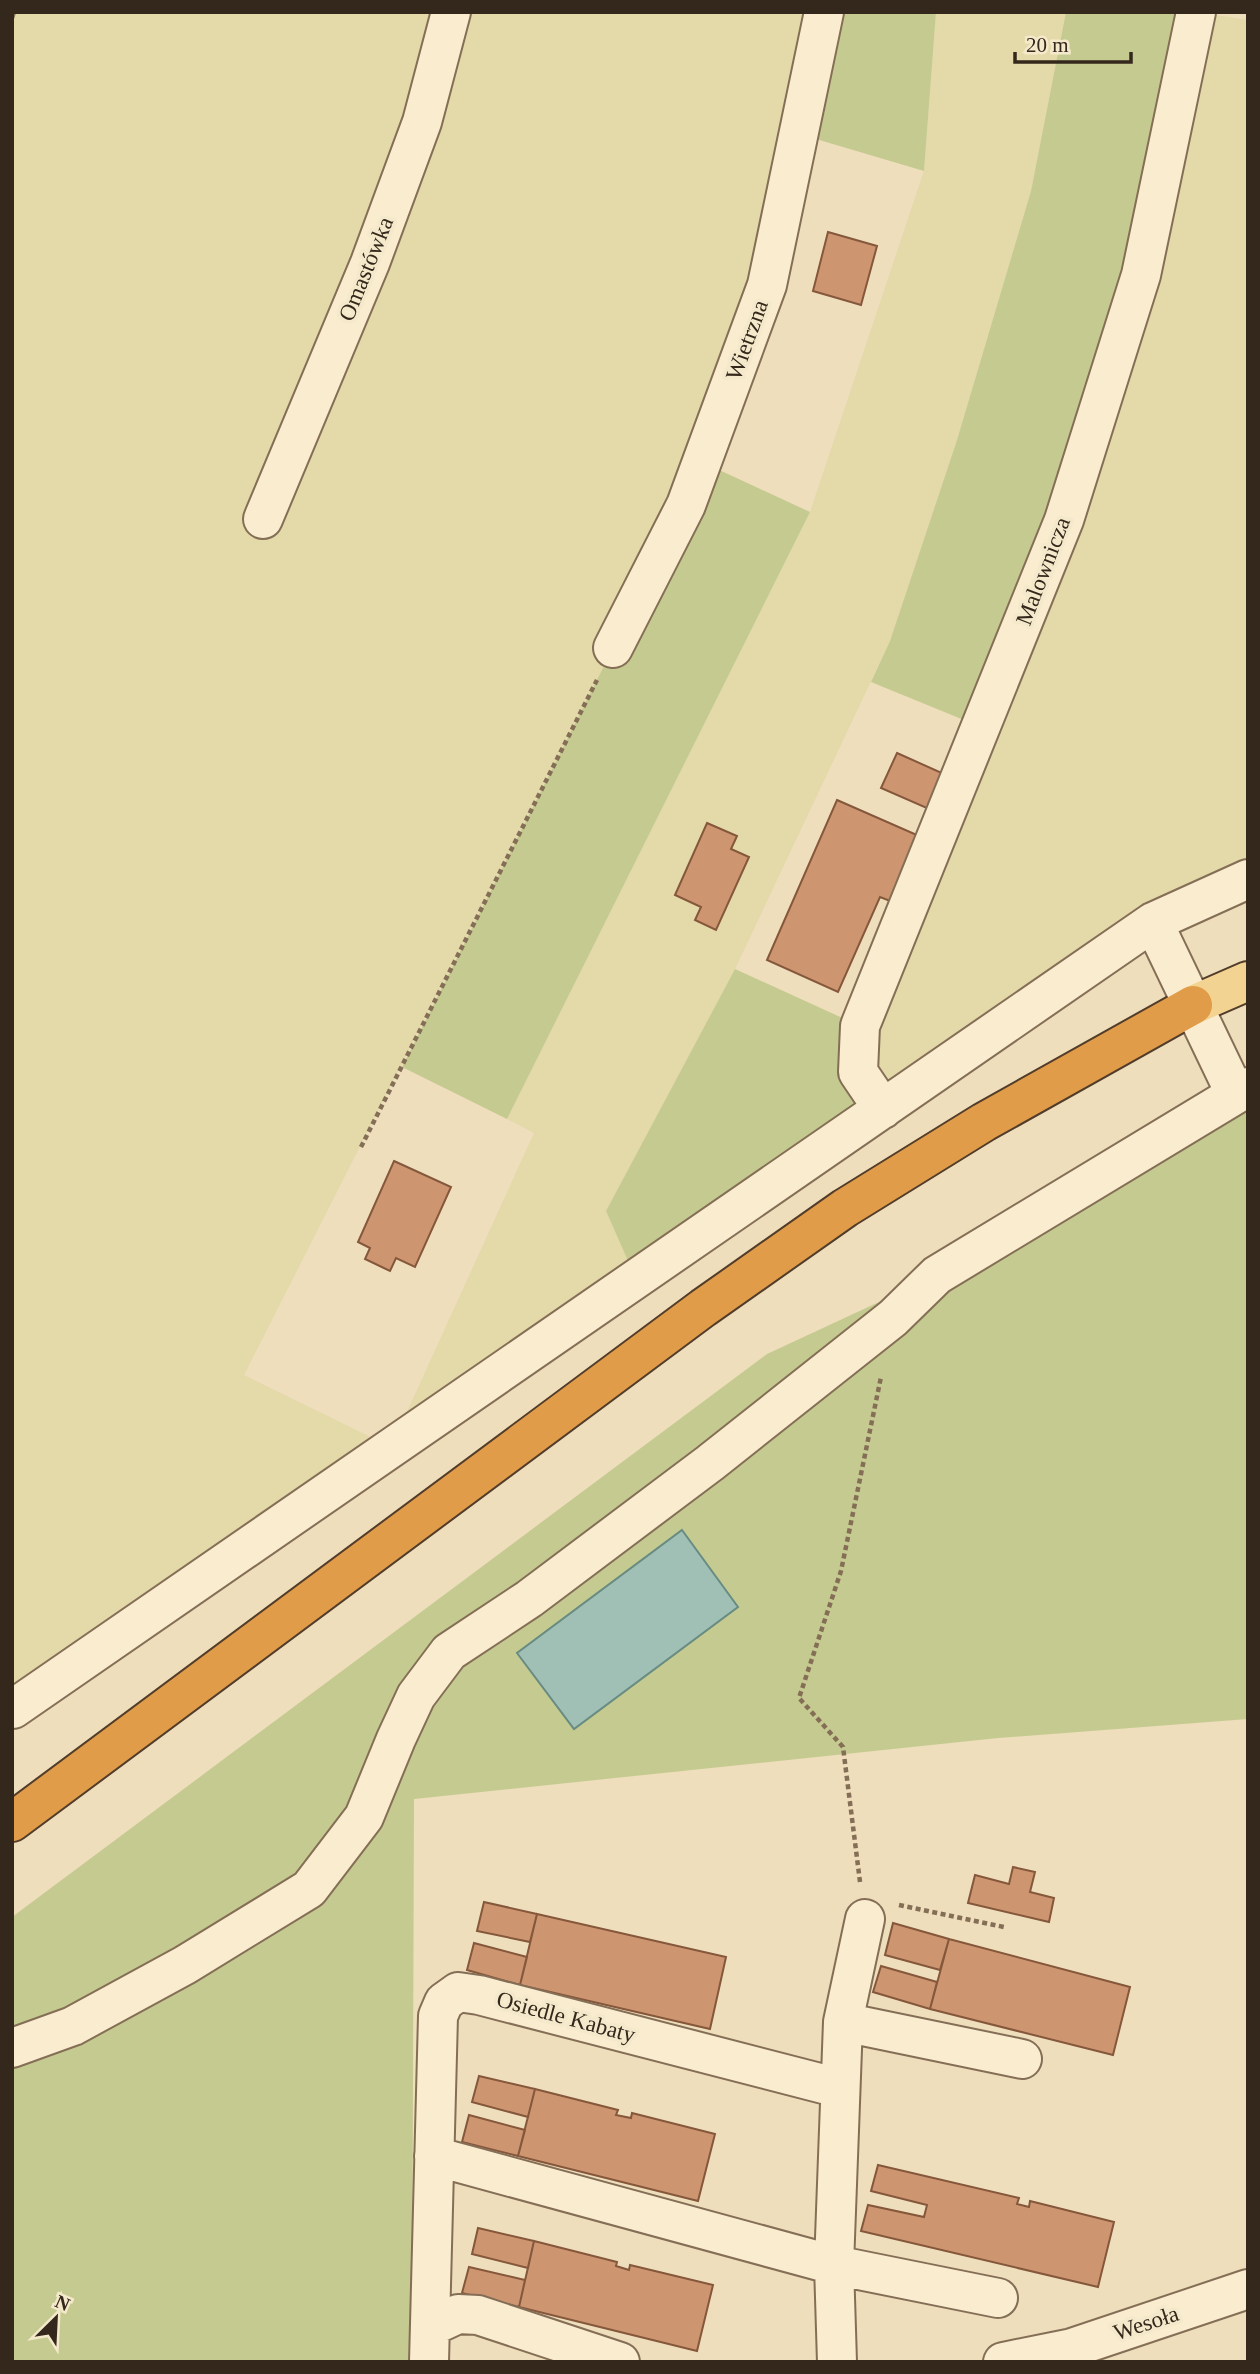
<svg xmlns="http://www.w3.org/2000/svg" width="1260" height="2374" font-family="Georgia,serif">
	<rect width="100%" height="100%" fill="#eedebc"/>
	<path fill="#e3d9a9" d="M 12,12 L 824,12 L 767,285 L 613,648 L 244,1375 L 391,1447 L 534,1133 L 507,1119 L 810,512 L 924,171 L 936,12 L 1066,12 L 1031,191 L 957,440 L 890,641 L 735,969 L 606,1211 L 636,1279 L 12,1709 Z
		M 1209,14 L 1248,20 L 1248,879 L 883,1109 L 860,1026 Z"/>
	<path fill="#c5cb90" d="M 824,12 L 936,12 L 924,171 L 799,134 Z
		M 1066,12 L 1196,12 L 1141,275 L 981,727 L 871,682 L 890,641 L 957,440 L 1031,191 Z
		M 702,462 L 810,512 L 507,1119 L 402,1067 L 613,648 Z
		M 735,969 L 860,1026 L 883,1109 L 636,1279 L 606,1211 Z
		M 1248,1087 L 1248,1719 L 998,1738 L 414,1799 L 412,2362 L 12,2362 L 12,1917 L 767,1354 L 937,1275 Z"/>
	<path fill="#a0bfb5" stroke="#688c82" stroke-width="2" d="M 682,1530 L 738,1607 L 574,1729 L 517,1653 Z"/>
	<path fill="#cd9671" stroke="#85573b" stroke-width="2" d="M 828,232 L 877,246 L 861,305 L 813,291 Z
		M 897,753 L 944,774 L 929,809 L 881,788 Z
		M 837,800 L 926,839 L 898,904 L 880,897 L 838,992 L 767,960 Z
		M 707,823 L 737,836 L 731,849 L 749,857 L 716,930 L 695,920 L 701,907 L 675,895 Z
		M 394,1161 L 451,1187 L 415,1267 L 396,1258 L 390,1271 L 365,1259 L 370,1248 L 358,1242 Z
		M 1013,1867 L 1035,1872 L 1030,1892 L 1054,1898 L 1049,1922 L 968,1903 L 975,1875 L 1009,1884 Z
		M 484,1902 L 537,1914 L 530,1942 L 477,1931 Z
		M 537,1914 L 726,1957 L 710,2029 L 520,1985 Z
		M 893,1923 L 949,1939 L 940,1970 L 885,1955 Z
		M 949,1939 L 1130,1987 L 1113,2055 L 930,2009 Z
		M 474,1943 L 527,1957 L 520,1985 L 467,1970 Z
		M 881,1966 L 937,1982 L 930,2009 L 873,1992 Z
		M 479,2076 L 535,2089 L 528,2117 L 472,2102 Z
		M 535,2089 L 618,2110 L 616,2115 L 631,2118 L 632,2113 L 715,2134 L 698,2201 L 518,2156 Z
		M 469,2115 L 525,2130 L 518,2156 L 462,2142 Z
		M 878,2165 L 1019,2198 L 1017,2204 L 1029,2207 L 1030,2201 L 1114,2222 L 1098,2287 L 861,2231 L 868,2205 L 924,2217 L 927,2205 L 871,2191 Z
		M 478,2228 L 534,2241 L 528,2268 L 472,2254 Z
		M 534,2241 L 617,2262 L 616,2266 L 629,2270 L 630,2265 L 713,2285 L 697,2351 L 519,2307 Z
		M 469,2267 L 525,2280 L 519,2307 L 462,2293 Z"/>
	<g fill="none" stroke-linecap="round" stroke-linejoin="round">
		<defs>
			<path id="minor" d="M 263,519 L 370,263 L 422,122 L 451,12
				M 613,648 L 686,505 L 767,285 L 824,12
				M 1153,922 L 1235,1093
				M 883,1109 L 858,1072 L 860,1026 L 1064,520 L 1141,275 L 1196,12
				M 13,1709 L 1153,922 L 1248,879
				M 843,2022 L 1022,2059
				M 12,2048 L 73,2026 L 185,1965 L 309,1889 L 364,1817 L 396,1739 L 416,1696 L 449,1652 L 529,1599 L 710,1463 L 893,1318 L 937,1275 L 1248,1087
				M 434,2156 L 834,2265 L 998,2298
				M 430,2327 L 458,2314 L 478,2315 L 620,2362
				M 429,2362 L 438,2016 L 444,2002 L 458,1992 L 479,1995 L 839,2088
				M 837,2362 L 834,2265 L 843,2022 L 865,1919
				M 1003,2362 L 1072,2348 L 1248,2289"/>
			<path id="major" d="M 1193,1005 L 1248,981"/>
			<path id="highway" d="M 12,1822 L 703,1308 L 845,1208 L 984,1122 L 1193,1005"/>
		</defs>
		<use href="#minor" stroke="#856e56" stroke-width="42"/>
		<use href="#major" stroke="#523c2a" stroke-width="42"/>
		<use href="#highway" stroke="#523c2a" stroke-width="42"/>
		<path stroke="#856e56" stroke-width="4.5" stroke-dasharray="5 3.5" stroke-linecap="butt" d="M 12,18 L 14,12
			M 361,1147 L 597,680
			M 860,1882 L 843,1747 L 799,1698 L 841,1571 L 881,1377
			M 899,1905 L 1004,1927"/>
		<use href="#minor" stroke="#f9eccf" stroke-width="38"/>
		<use href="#major" stroke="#f3d392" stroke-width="38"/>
		<use href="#highway" stroke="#e19c49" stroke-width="38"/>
	</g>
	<g text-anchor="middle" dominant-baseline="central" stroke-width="7" stroke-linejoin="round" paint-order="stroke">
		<g font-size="23" fill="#34271b" stroke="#f5e9cb">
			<text transform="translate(366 269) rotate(-68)">Omastówka</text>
			<text transform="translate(747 340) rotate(-70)">Wietrzna</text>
			<text transform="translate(1043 571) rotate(-69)">Malownicza</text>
			<text transform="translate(566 2017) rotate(15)">Osiedle Kabaty</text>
			<text transform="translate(1146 2323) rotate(-18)">Wesoła</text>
		</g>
	</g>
	<rect width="1260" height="2374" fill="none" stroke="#34271b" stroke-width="28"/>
	<g transform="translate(56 2318) rotate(24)" stroke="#f5e9cb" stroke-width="5" paint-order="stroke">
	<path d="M0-5L12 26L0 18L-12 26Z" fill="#34271b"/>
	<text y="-10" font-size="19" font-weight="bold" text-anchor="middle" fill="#34271b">N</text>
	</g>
	<path d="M1015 52v10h116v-10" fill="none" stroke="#34271b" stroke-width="3.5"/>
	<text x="1026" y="52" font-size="21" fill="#34271b" stroke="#f5e9cb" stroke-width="5" paint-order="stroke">20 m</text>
</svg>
